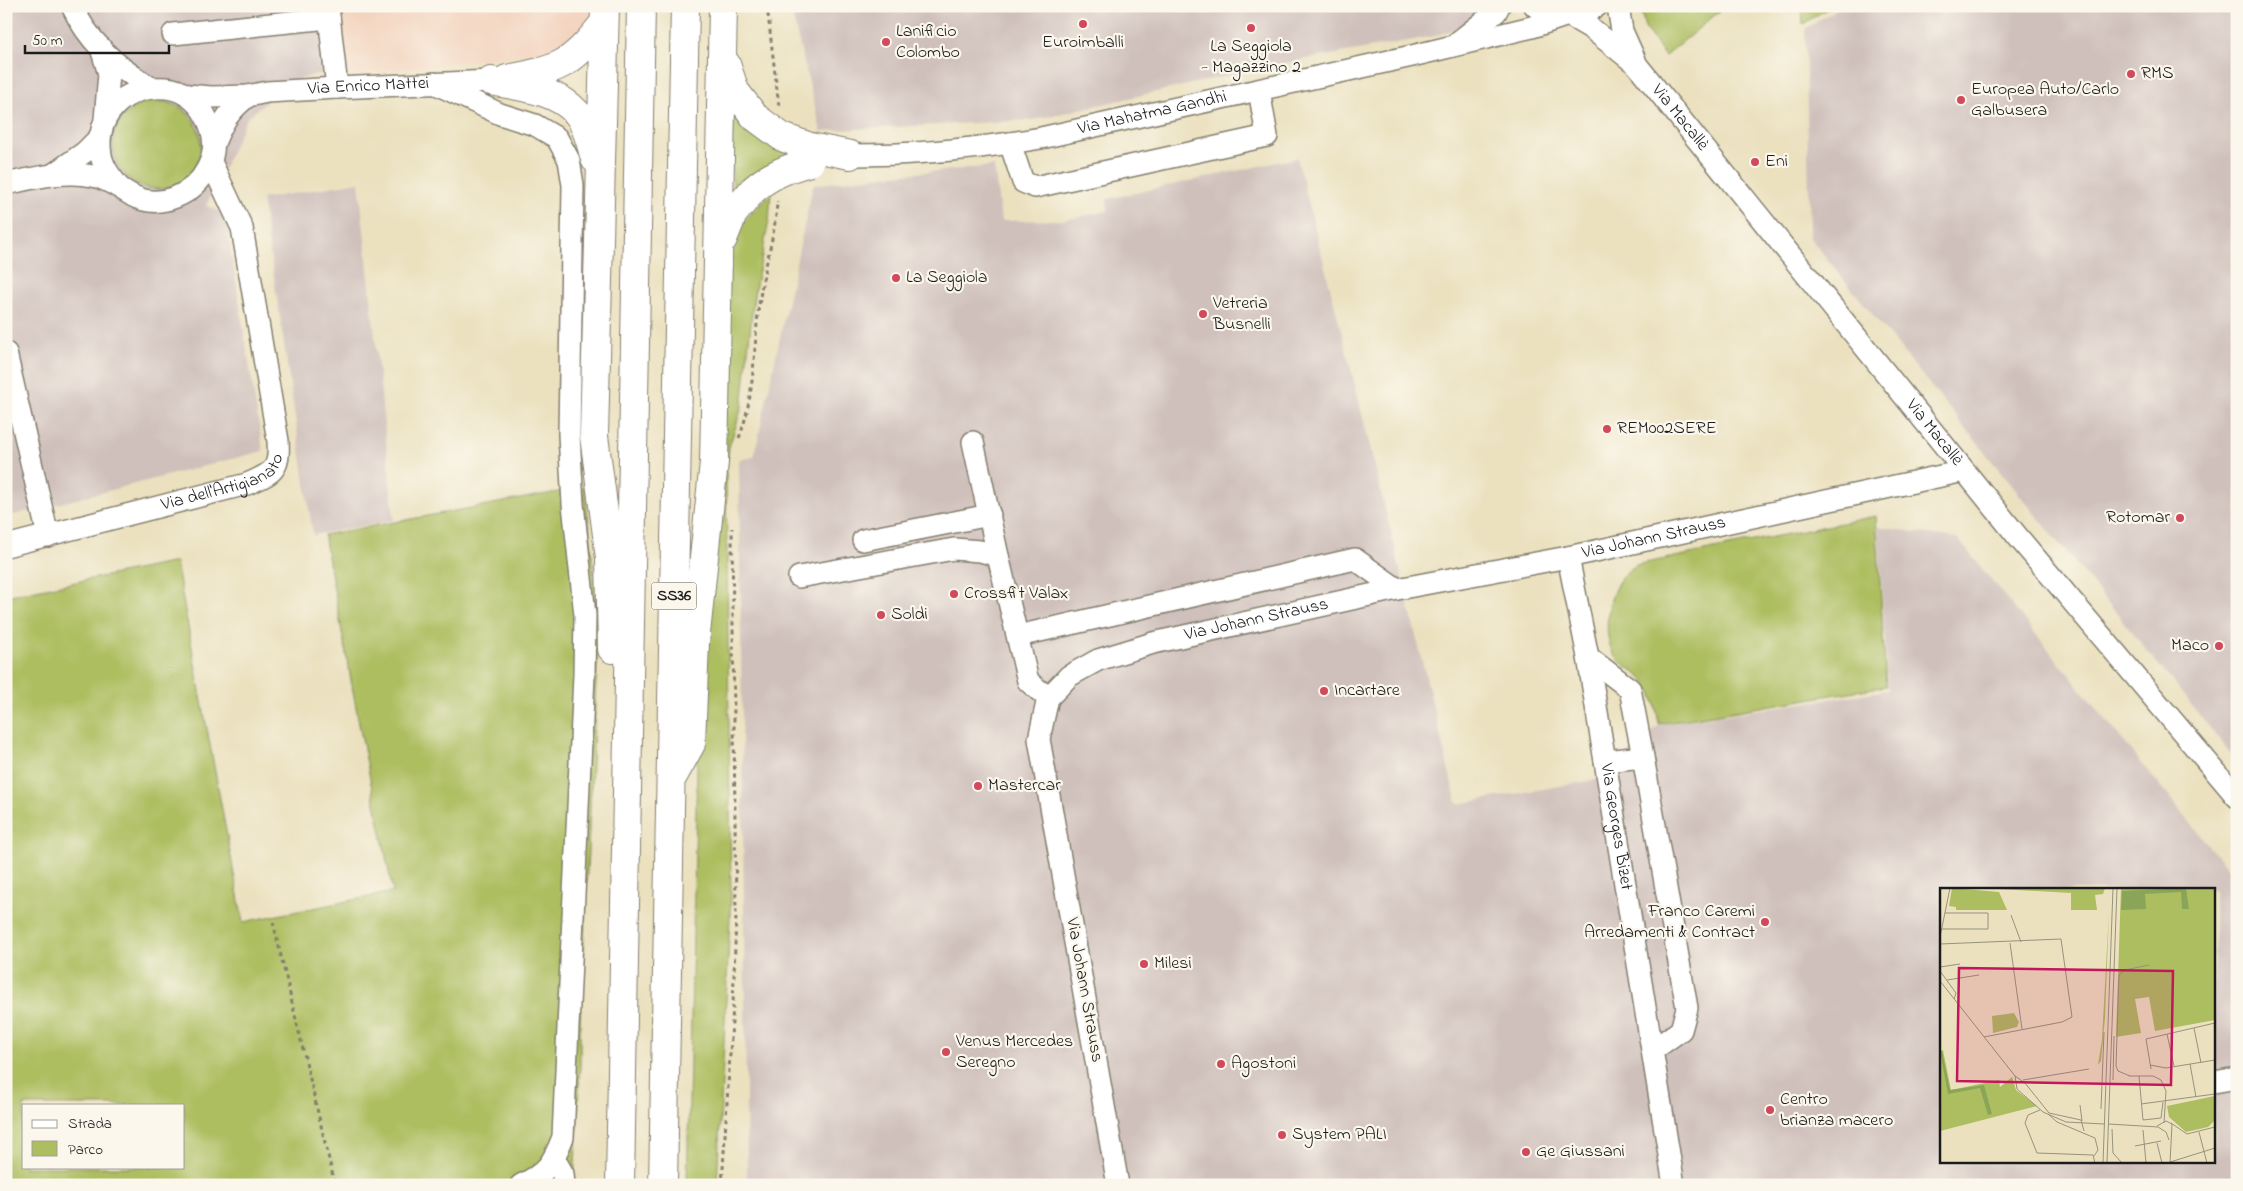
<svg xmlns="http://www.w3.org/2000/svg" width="2243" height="1191" font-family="'Indie Flower',sans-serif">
	<rect width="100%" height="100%" fill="#fbf7ec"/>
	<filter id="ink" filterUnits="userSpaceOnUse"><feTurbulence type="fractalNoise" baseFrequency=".02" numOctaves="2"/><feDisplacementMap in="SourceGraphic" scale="10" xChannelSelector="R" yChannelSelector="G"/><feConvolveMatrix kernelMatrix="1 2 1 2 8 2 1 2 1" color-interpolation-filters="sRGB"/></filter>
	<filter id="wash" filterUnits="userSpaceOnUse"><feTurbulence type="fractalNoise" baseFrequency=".0096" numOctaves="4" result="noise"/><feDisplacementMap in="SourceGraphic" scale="20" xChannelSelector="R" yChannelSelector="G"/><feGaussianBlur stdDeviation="1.12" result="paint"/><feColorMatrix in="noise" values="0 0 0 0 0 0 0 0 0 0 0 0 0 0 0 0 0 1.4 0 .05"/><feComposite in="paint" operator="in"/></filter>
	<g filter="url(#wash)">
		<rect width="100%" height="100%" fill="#ebe1bf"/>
		<path fill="#f3d4bf" d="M 335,6 L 593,6 L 593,16 L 578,34 L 547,52 L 342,76 Z"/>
		<path fill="#cfc0bb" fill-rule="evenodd" d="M 6,6 L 335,6 L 342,76 L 317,74 L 291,82 L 247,118 L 206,206 L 225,213 L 263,451 L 6,517 Z
			M 790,6 L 1482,6 L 1466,25 L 1435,36 L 1280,64 L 1032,120 L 821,131 Z
			M 1842,6 L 2237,6 L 2237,761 L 1810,238 L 1805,29 Z
			M 1297,158 L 1355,385 L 1457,804 L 1600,779 L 1659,725 L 1888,690 L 1878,527 L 1957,538 L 2237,880 L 2237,1185 L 747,1185 L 739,460 L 754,457 L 813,185 L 883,176 L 994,166 L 1001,221 L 1063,220 L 1108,211 L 1107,199 ZM 1942,890 L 2214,890 L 2214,1162 L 1942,1162 Z
			M 359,182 L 394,520 L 313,535 L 262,199 Z"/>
		<path fill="#adbe61" stroke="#646d3e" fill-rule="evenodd" d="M 1640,6 L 1726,6 L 1665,56 L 1645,28 Z
			M 1802,6 L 1831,6 L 1803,24 Z
			M113 145a44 44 0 1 1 88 0a44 44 0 1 1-88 0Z
			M 731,109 L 795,152 L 733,200 Z
			M 771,193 L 769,221 L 754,295 L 742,407 L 729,447 L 726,472 L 731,897 L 717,1185 L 687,1185 L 699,685 L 730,255 L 741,224 Z
			M 585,487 L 597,603 L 598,639 L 580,1019 L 580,1065 L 574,1185 L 6,1185 L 6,596 L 176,562 L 243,922 L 393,892 L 360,729 L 324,535 ZM 24,1105 L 184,1105 L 184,1167 L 24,1167 Z
			M 1876,516 L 1886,686 L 1659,724 C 1656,709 1654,693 1644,681 C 1637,672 1624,667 1617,658 C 1600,640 1607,592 1624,575 C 1627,571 1632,568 1636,565 Z"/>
	</g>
	<g filter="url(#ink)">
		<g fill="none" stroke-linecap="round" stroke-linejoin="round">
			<defs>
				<g id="minor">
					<path d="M 72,6 C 88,41 118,68 150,87"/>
					<path d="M 328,6 L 337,88"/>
					<path d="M 1535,6 C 1553,20 1578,19 1597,6"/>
					<path d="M 1618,6 L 1622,31 L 1635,60"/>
					<path id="s1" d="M 1570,16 L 1592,29 L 1637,65 L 2018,537 L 2237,797"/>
					<path d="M 173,34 L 329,18"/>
					<path d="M 1458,42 L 1496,12 L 1499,6"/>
					<path d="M 101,48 L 109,74 L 105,119"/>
					<path d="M 434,83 L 500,114 L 535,125 L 557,138 L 569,160 L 573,185 L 569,435 L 573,504 L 585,615 L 584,675 L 563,1137 C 553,1163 547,1173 521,1185"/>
					<path id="s2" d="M 187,95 L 211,97 L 248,96 L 267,92 L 337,88 L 491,81"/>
					<path d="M 214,143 C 223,121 229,111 248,96"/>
					<path d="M 1010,143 L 1023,182 L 1035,187 L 1267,136 L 1259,90"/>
					<path id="s3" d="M 850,155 C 914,155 977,149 1041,138 L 1412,56 L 1532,27 L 1562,17"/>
					<path d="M 52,175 L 85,152 L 100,137"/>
					<path d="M 6,184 C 34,178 64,170 93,176 C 107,178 121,189 133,196 C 161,210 194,194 207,169 C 217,151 215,132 205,115 C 198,101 182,89 166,88 C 127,84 94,114 101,155 C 103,167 111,177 119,187"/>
					<path d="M 6,353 L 48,536"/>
					<path d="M 973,442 L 998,556"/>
					<path d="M 863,540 L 990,515"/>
					<path id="s4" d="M 6,546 L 247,484 C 273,473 280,470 278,441 L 242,228 L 211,162"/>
					<path id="s5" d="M 1568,557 L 1588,657 L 1674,1185"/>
					<path d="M 799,577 L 954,549 L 980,551 L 998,556 L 1028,681 L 1048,698"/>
					<path d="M 1018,636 L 1355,559 L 1397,589"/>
					<path d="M 1588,657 L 1630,689 L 1643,757"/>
					<path d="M 1605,761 L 1643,757 L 1687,1008 L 1681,1030 L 1653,1050"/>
					<path d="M 2214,1082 L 2237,1078"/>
					<path d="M 555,1160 L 563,1174 L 564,1185"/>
					<path id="s6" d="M 1118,1185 L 1039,739 L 1048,698 L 1069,676 L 1098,660 L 1153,643 L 1397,589 L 1568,557 L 1964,471"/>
				</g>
				<path id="highway" d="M 605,6 L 594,436 L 610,558 L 612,649
					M 726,64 L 735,91 L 755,117
					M 507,79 C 560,69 570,66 604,23
					M 491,81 C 520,87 556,89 577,113 C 587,125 591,145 595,159
					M 810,147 L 850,155
					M 723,239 L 733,214 L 753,190
					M 671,780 L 691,744 L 695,643 L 714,462 L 723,6
					M 620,1185 L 641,6
					M 663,1185 L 685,6"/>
			</defs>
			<use href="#minor" stroke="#847e6e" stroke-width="24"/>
			<use href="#highway" stroke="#847e6e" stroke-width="30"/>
			<path stroke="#847e6e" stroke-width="3" stroke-dasharray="4 4" stroke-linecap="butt" d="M 767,6 L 779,107
				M 739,438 C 756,394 753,345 760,298 C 764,266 776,234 777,201
				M 273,922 L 335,1185
				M 722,1185 L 733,1005 L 736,915 L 732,528"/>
			<use href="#minor" stroke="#fff" stroke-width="21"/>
			<use href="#highway" stroke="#fff" stroke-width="28"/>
			<defs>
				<path id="highway-bridge" d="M 755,117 L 782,137 L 810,147
					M 753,190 C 770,175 788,168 810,162"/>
			</defs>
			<use href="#highway-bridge" stroke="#847e6e" stroke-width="30" stroke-linecap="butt"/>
			<use href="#highway-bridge" stroke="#fff" stroke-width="28"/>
		</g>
	</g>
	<g fill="#d1495b" stroke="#fbf7ec" stroke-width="2">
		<circle cx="1083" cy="24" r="5"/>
		<circle cx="1251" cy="28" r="5"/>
		<circle cx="886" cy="42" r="5"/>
		<circle cx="2131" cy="74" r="5"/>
		<circle cx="1961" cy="100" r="5"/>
		<circle cx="1755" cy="162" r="5"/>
		<circle cx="896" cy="278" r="5"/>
		<circle cx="1203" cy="314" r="5"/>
		<circle cx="1607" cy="429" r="5"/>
		<circle cx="2180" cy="518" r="5"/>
		<circle cx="954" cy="594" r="5"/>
		<circle cx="881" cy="615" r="5"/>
		<circle cx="2219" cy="646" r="5"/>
		<circle cx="1324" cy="691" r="5"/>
		<circle cx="978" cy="786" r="5"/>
		<circle cx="1765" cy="922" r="5"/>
		<circle cx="1144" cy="964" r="5"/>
		<circle cx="946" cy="1052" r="5"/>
		<circle cx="1221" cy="1064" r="5"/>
		<circle cx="1770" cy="1110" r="5"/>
		<circle cx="1282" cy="1135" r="5"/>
		<circle cx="1526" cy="1152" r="5"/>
	</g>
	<g text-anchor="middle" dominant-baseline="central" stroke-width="4.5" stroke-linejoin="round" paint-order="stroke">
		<rect fill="#fbf7ec" stroke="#5f5e5a" stroke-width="1" x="651.5" y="582.5" width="45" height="27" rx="4"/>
		<g font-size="16" font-weight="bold" fill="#1c1c1c">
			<text x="674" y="596">SS36</text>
		</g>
		<g font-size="18" fill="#1c1c1c" stroke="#fbf7ec" text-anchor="start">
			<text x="896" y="32">Lanificio<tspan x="896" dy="21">Colombo</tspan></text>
			<text x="1083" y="43" text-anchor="middle">Euroimballi</text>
			<text x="1251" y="47" text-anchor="middle">La Seggiola<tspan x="1251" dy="21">- Magazzino 2</tspan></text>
			<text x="2141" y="74">RMS</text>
			<text x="1971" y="90">Europea Auto/Carlo<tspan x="1971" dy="21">Galbusera</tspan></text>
			<text x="1765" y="162">Eni</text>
			<text x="906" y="278">La Seggiola</text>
			<text x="1213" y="304">Vetreria<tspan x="1213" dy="21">Busnelli</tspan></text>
			<text x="1617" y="429">REM002SERE</text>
			<text x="2170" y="518" text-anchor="end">Rotomar</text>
			<text x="964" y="594">Crossfit Valax</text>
			<text x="891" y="615">Soldi</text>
			<text x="2209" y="646" text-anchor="end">Maco</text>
			<text x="1334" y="691">Incartare</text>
			<text x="988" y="786">Mastercar</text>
			<text x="1755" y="912" text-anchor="end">Franco Caremi<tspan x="1755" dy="21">Arredamenti &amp; Contract</tspan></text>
			<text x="1154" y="964">Milesi</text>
			<text x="956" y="1042">Venus Mercedes<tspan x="956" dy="21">Seregno</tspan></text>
			<text x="1231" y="1064">Agostoni</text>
			<text x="1780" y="1100">Centro<tspan x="1780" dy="21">brianza macero</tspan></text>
			<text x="1292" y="1135">System PALI</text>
			<text x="1536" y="1152">Ge Giussani</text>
		</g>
		<g font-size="18" fill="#1c1c1c" stroke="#fbf7ec">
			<text stroke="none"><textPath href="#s2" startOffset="182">Via Enrico Mattei</textPath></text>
			<text stroke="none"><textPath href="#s3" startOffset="306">Via Mahatma Gandhi</textPath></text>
			<text stroke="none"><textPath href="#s1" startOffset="151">Via Macallè</textPath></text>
			<text stroke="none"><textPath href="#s1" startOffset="556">Via Macallè</textPath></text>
			<text stroke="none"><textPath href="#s4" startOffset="228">Via dell'Artigianato</textPath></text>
			<text stroke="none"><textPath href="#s6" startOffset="1128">Via Johann Strauss</textPath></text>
			<text stroke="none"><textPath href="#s6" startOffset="722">Via Johann Strauss</textPath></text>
			<text stroke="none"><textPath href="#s5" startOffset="274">Via Georges Bizet</textPath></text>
			<text transform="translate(1084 990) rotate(80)">Via Johann Strauss</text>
		</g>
	</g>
	<g transform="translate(1940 888)">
		<rect width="275" height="275" fill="#ebe1bf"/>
		<path d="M 12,0 L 59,4 L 67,22 L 16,22 L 16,19 L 9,18 ZM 42,0 L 165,0 L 163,6 L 155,7 L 157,22 L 131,22 L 131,5 ZM 181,0 L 275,0 L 275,132 L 215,143 L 209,109 L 195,111 L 201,145 L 176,149 ZM 169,24 L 165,130 L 161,173 L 158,177 L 162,151 ZM 74,125 L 79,134 L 77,139 L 53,145 L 52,128 ZM 3,162 L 11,202 L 59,192 L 60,199 L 72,189 L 76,202 L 97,218 L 0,243 L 0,163 ZM 275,208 L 275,232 L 268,239 L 246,244 L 229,229 L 227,218 Z" fill="#adbe61"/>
		<path d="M 246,0 L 249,21 L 242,21 L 241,4 L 205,6 L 206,21 L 181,22 L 182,3 ZM 0,163 L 2,163 L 10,202 L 44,197 L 52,226 L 48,227 L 40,200 L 8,206 Z" fill="#8aa557"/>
		<path fill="none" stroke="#98927e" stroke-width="1" d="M 71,27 L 81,54M 2,41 L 48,41 L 48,25 L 5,25M 0,49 L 10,0M 70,55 L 82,141M 0,56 L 121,51 L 132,129 L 122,134 L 44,149M 0,79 L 20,76M 0,83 L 16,105 L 14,111M 7,92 L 39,87M 0,93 L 75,188 L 85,195 L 109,225M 254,140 L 261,175M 227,146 L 234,178M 250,176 L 256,209M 210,177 L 226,180 L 275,172M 211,181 L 206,151 L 275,135M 75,188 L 77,201 L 103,224 L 126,234 L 164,236M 189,188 L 213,188 L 221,192 L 226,203 L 224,235M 190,188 L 178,183 L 176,178 L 179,87 L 185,82 L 209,77M 199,188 L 203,232 L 221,230 L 223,214M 83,192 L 149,181M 173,192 L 174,148M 201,216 L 275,206M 140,217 L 142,233M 161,221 L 164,144M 100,222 L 88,227 L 85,235 L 97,265 L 153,267 L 155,275M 109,225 L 141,232 L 144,243M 108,226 L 117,234 L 155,250 L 158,262 L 154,268M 231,235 L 247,246 L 275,239M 169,236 L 218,239 L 226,244 L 229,252M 217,238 L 226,233 L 232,236 L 230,275M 172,241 L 173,265 L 182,275M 203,242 L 206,275M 259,244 L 267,275M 217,255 L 222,275M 195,258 L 221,253M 163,275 L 173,0M 167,275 L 177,0M 227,275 L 275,260"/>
		<path fill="#c2185b" fill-opacity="0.15" stroke="#c2185b" stroke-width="2.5" d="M 19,80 L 233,83 L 231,197 L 17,193 Z"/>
		<rect width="275" height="275" fill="none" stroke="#1c1c1c" stroke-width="2.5"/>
	</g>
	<rect width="2243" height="1191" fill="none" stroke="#fbf7ec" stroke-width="25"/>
	<rect x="22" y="1104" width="162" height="65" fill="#fbf7ec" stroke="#a29f99"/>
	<rect x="32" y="1120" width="25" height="8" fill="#ffffff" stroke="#a29f99"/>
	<text x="68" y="1128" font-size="15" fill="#1c1c1c">Strada</text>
	<rect x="32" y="1141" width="25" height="15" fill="#adbe61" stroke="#a29f99"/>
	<text x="68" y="1154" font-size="15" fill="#1c1c1c">Parco</text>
	<path d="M25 45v8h144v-8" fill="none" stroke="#1c1c1c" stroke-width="2.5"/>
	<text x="32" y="45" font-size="15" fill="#1c1c1c" stroke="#fbf7ec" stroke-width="4" paint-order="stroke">50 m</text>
</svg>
